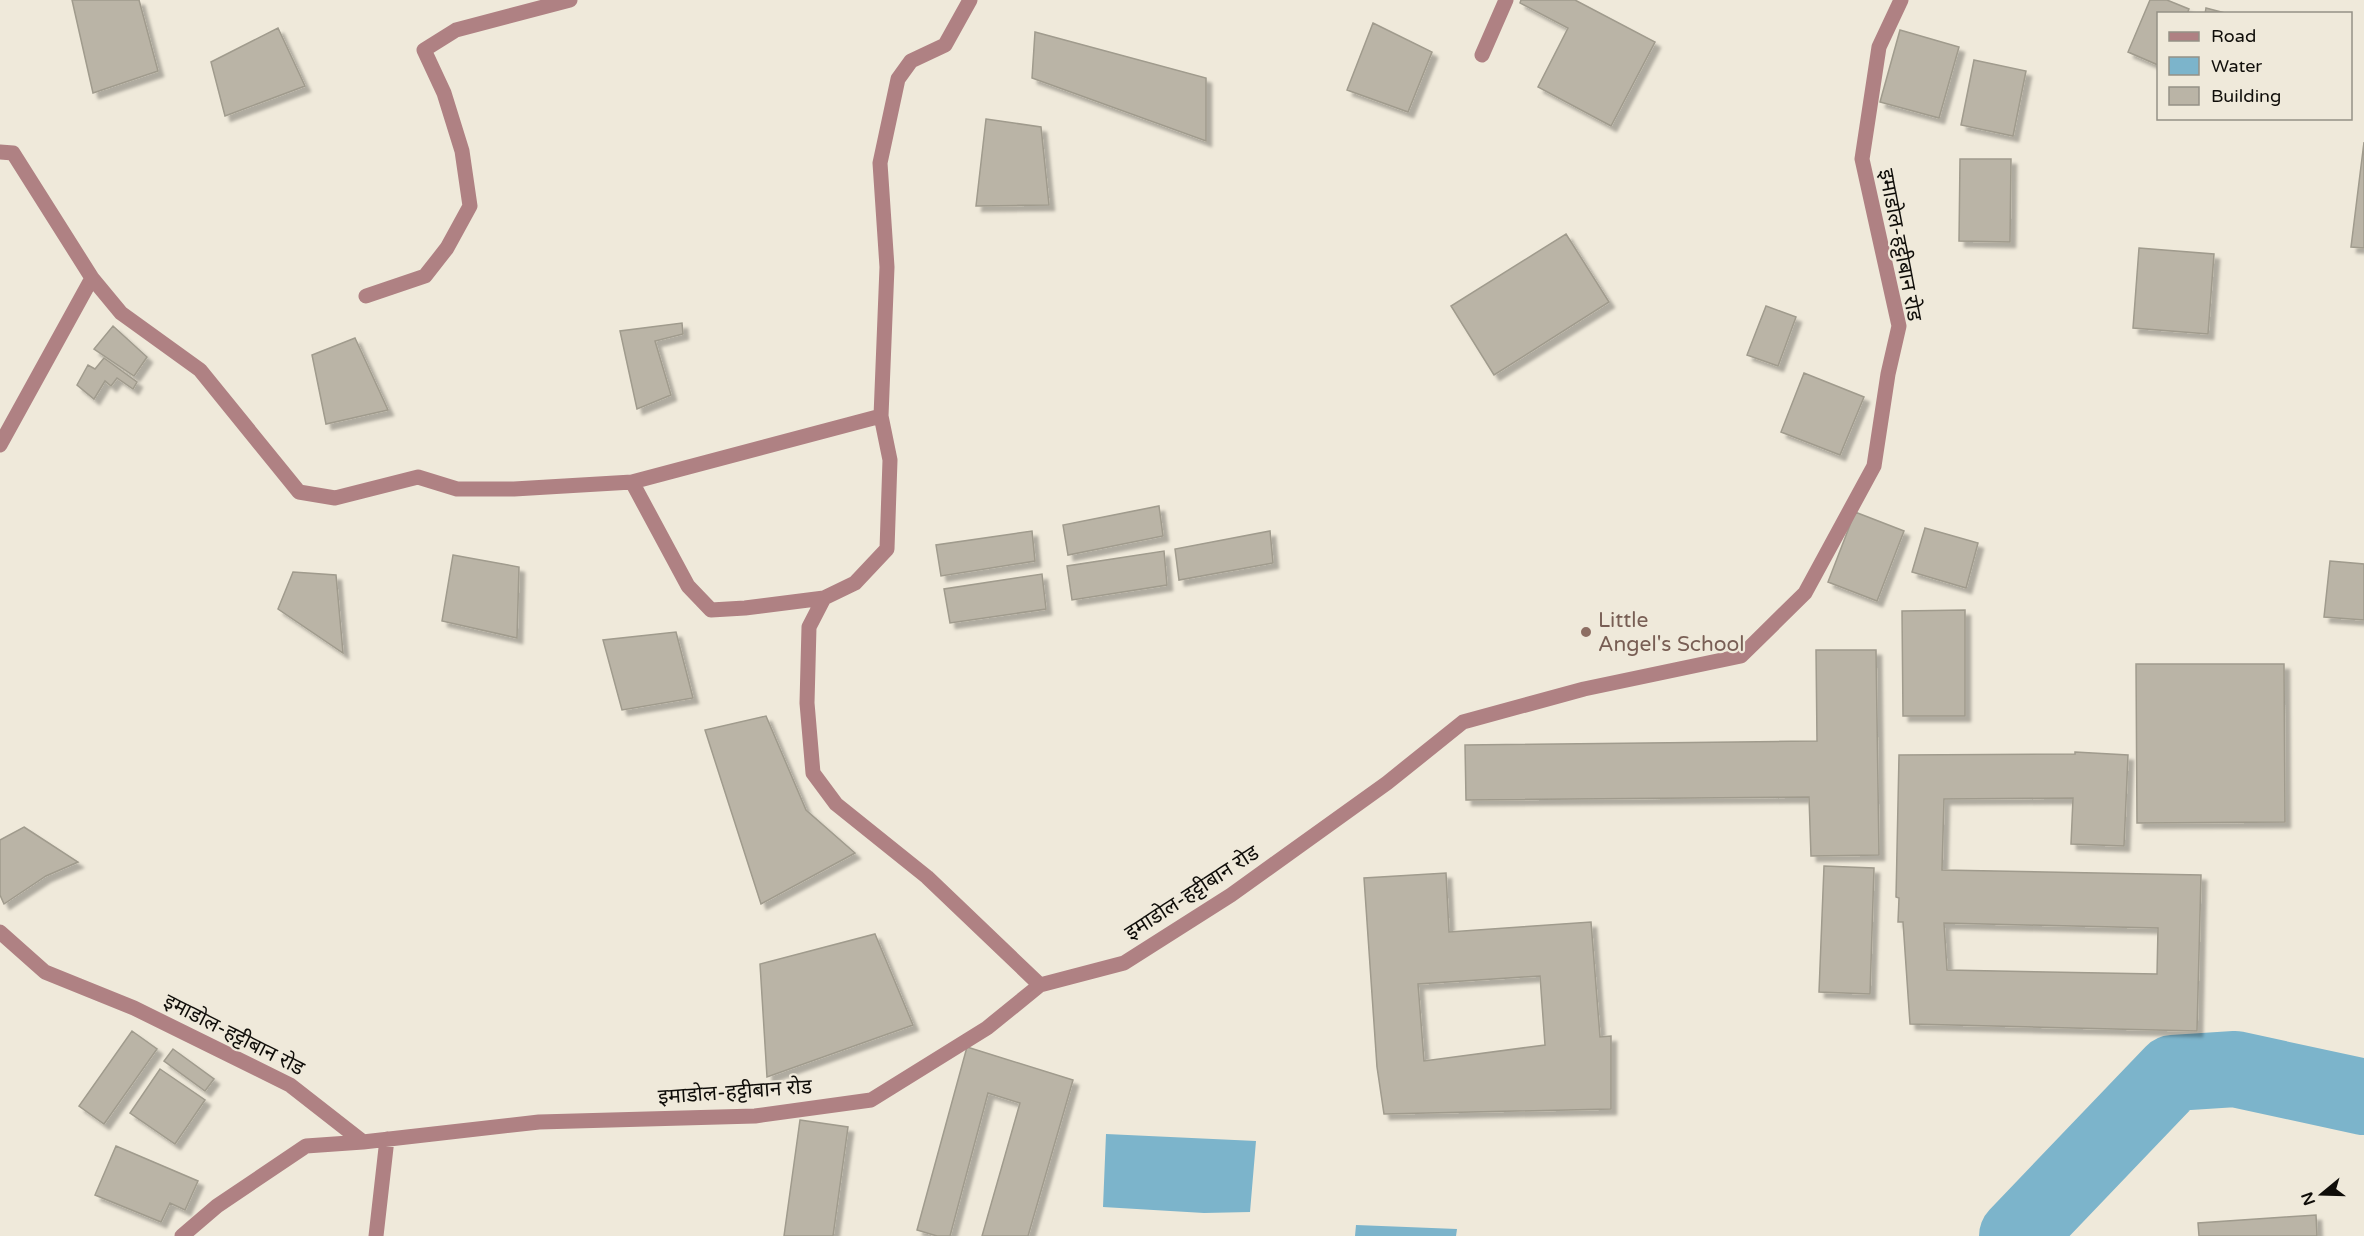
<svg xmlns="http://www.w3.org/2000/svg" width="2364" height="1236" font-family="'Varela Round','Noto Sans Devanagari',sans-serif">
	<defs>
		<filter id="shadow"><feDropShadow dx="5.5" dy="5.5" stdDeviation="1.5" flood-color="#0004"/></filter>
	</defs>
	<rect width="100%" height="100%" fill="#efe9da"/>
	<path fill="#7cb4cb" d="M 1106,1134 L 1256,1141 L 1250,1212 L 1204,1213 L 1103,1207 Z
		M 1356,1225 L 1457,1229 L 1456,1236 L 1355,1236 Z"/>
	<g fill="none" stroke-linecap="round" stroke-linejoin="round">
		<path stroke="#7cb4cb" stroke-width="76" d="M 2017,1236 L 2173,1073 L 2235,1069 L 2364,1097"/>
	</g>
	<path fill="#bab4a6" stroke="#a09b8d" stroke-width="1.5" fill-rule="evenodd" filter="url(#shadow)" d="M 72,0 L 139,0 L 158,71 L 93,93 Z
		M 1521,0 L 1575,0 L 1655,42 L 1611,126 L 1538,87 L 1568,28 L 1520,3 Z
		M 2150,0 L 2167,0 L 2189,9 L 2187,14 L 2158,14 L 2158,65 L 2128,52 Z
		M 2206,8 L 2229,14 L 2205,14 Z
		M 1373,23 L 1432,52 L 1408,112 L 1347,90 Z
		M 278,28 L 305,86 L 225,116 L 211,62 Z
		M 1900,30 L 1959,47 L 1939,118 L 1880,102 Z
		M 1035,32 L 1206,78 L 1206,141 L 1032,78 Z
		M 1974,60 L 2026,71 L 2013,136 L 1961,125 Z
		M 986,119 L 1041,127 L 1049,205 L 976,206 Z
		M 2364,142 L 2364,248 L 2351,247 Z
		M 1960,159 L 2011,159 L 2010,242 L 1959,241 Z
		M 1566,234 L 1609,302 L 1494,375 L 1451,306 Z
		M 2139,248 L 2214,254 L 2208,334 L 2133,328 Z
		M 1766,306 L 1796,317 L 1778,366 L 1747,355 Z
		M 682,323 L 683,334 L 655,341 L 671,395 L 637,409 L 620,331 Z
		M 113,326 L 147,357 L 134,376 L 94,349 Z
		M 355,338 L 388,410 L 326,424 L 312,355 Z
		M 104,358 L 137,382 L 133,389 L 117,378 L 111,386 L 105,381 L 94,399 L 77,385 L 88,365 L 95,369 Z
		M 1804,373 L 1864,397 L 1840,455 L 1781,432 Z
		M 1159,506 L 1163,536 L 1068,555 L 1063,525 Z
		M 1855,512 L 1904,531 L 1877,601 L 1828,582 Z
		M 1925,528 L 1978,543 L 1966,588 L 1912,572 Z
		M 1032,531 L 1035,561 L 941,576 L 936,545 Z
		M 1270,531 L 1273,563 L 1179,580 L 1175,549 Z
		M 1164,551 L 1167,585 L 1072,600 L 1067,566 Z
		M 453,555 L 519,567 L 517,638 L 442,621 Z
		M 2330,561 L 2364,564 L 2364,620 L 2324,617 Z
		M 293,572 L 336,575 L 343,653 L 278,609 Z
		M 1042,574 L 1046,609 L 950,623 L 944,589 Z
		M 1965,610 L 1965,716 L 1903,716 L 1902,611 Z
		M 676,632 L 693,698 L 622,710 L 603,640 Z
		M 1816,650 L 1876,650 L 1879,855 L 1811,856 L 1809,797 L 1466,800 L 1465,745 L 1817,741 Z
		M 2136,664 L 2284,664 L 2285,822 L 2137,823 Z
		M 766,716 L 806,810 L 855,853 L 761,904 L 705,730 Z
		M 2075,752 L 2128,755 L 2124,846 L 2071,844 L 2073,798 L 1944,799 L 1942,870 L 2201,875 L 2197,1031 L 1910,1024 L 1903,922 L 1898,922 L 1899,898 L 1896,897 L 1899,755 L 2075,754 ZM 1944,923 L 2158,928 L 2157,974 L 1947,970 Z
		M 24,827 L 78,862 L 46,876 L 4,904 L 0,895 L 0,840 Z
		M 1824,866 L 1874,868 L 1870,994 L 1819,992 Z
		M 1446,873 L 1449,932 L 1591,922 L 1600,1037 L 1611,1036 L 1611,1109 L 1384,1114 L 1377,1067 L 1364,878 ZM 1540,976 L 1545,1045 L 1424,1061 L 1418,984 Z
		M 875,934 L 913,1025 L 767,1077 L 760,964 Z
		M 132,1031 L 157,1049 L 104,1124 L 79,1106 Z
		M 967,1047 L 1073,1080 L 1028,1236 L 982,1236 L 1020,1103 L 988,1093 L 950,1236 L 937,1236 L 917,1230 Z
		M 173,1049 L 214,1079 L 205,1091 L 164,1061 Z
		M 160,1069 L 205,1100 L 175,1144 L 130,1113 Z
		M 800,1120 L 848,1127 L 833,1236 L 784,1236 Z
		M 116,1146 L 198,1181 L 185,1210 L 170,1203 L 161,1222 L 95,1195 Z
		M 2316,1215 L 2317,1236 L 2199,1236 L 2198,1223 Z"/>
	<g fill="none" stroke-linecap="round" stroke-linejoin="round">
		<path stroke="#af8183" stroke-width="15" d="M 970,0 L 945,45 L 911,61 L 898,79 L 880,163 L 887,267 L 881,416 L 890,460 L 887,549 L 855,583 L 824,598 L 809,627 L 807,703 L 813,773 L 836,804 L 927,877 L 1040,985
			M 1482,55 L 1506,0
			M 0,152 L 13,153 L 92,278 L 121,313 L 200,370 L 299,492 L 335,498 L 418,477 L 457,489 L 514,489 L 632,482 L 881,416
			M 366,296 L 425,276 L 447,248 L 470,206 L 462,151 L 444,93 L 424,50 L 456,30 L 570,0
			M 0,445 L 92,278
			M 632,482 L 688,586 L 711,610 L 745,608 L 824,598
			M 0,932 L 45,972 L 134,1008 L 290,1085 L 363,1142 L 539,1122 L 755,1116 L 871,1100 L 987,1028 L 1040,985 L 1124,963 L 1231,895 L 1387,783 L 1463,722 L 1584,689 L 1741,656 L 1805,593 L 1874,466 L 1888,374 L 1899,326 L 1862,159 L 1879,47 L 1901,0
			M 182,1236 L 217,1206 L 306,1146 L 363,1142
			M 376,1236 L 387,1139"/>
	</g>
	<circle fill="#8d6e63" stroke="#efe9da" stroke-width="2" cx="1586" cy="632" r="6"/>
	<g text-anchor="middle" dominant-baseline="central" stroke-width="4.5" stroke-linejoin="round" paint-order="stroke">
		<g font-size="21" fill="#0f0d09" stroke="#efe9da">
			<text transform="translate(1900 245) rotate(79)">इमाडोल-हट्टीबान रोड</text>
			<text transform="translate(1192 893) rotate(-33)">इमाडोल-हट्टीबान रोड</text>
			<text transform="translate(234 1035) rotate(27)">इमाडोल-हट्टीबान रोड</text>
			<text transform="translate(735 1092) rotate(-4)">इमाडोल-हट्टीबान रोड</text>
		</g>
		<g font-size="21" fill="#785e54" stroke="#efe9da" text-anchor="start">
			<text x="1598" y="620">Little<tspan x="1598" dy="24">Angel's School</tspan></text>
		</g>
	</g>
	<rect x="2157" y="12" width="195" height="108" fill="#efe9da" stroke="#959186" stroke-width="1.5"/>
	<rect x="2169" y="32" width="30" height="9" fill="#af8183" stroke="#959186" stroke-width="1.5"/>
	<text x="2211" y="42" font-size="18" fill="#0f0d09">Road</text>
	<rect x="2169" y="57" width="30" height="18" fill="#7cb4cb" stroke="#959186" stroke-width="1.5"/>
	<text x="2211" y="72" font-size="18" fill="#0f0d09">Water</text>
	<rect x="2169" y="87" width="30" height="18" fill="#bab4a6" stroke="#959186" stroke-width="1.5"/>
	<text x="2211" y="102" font-size="18" fill="#0f0d09">Building</text>
	<g transform="translate(2322 1194) rotate(251)" stroke="#efe9da" stroke-width="4.5" paint-order="stroke">
	<path d="M0-4.5L10 22L0 15L-10 22Z" fill="#0f0d09"/>
	<text y="-9" font-size="16" font-weight="bold" text-anchor="middle" fill="#0f0d09">N</text>
	</g>
</svg>
